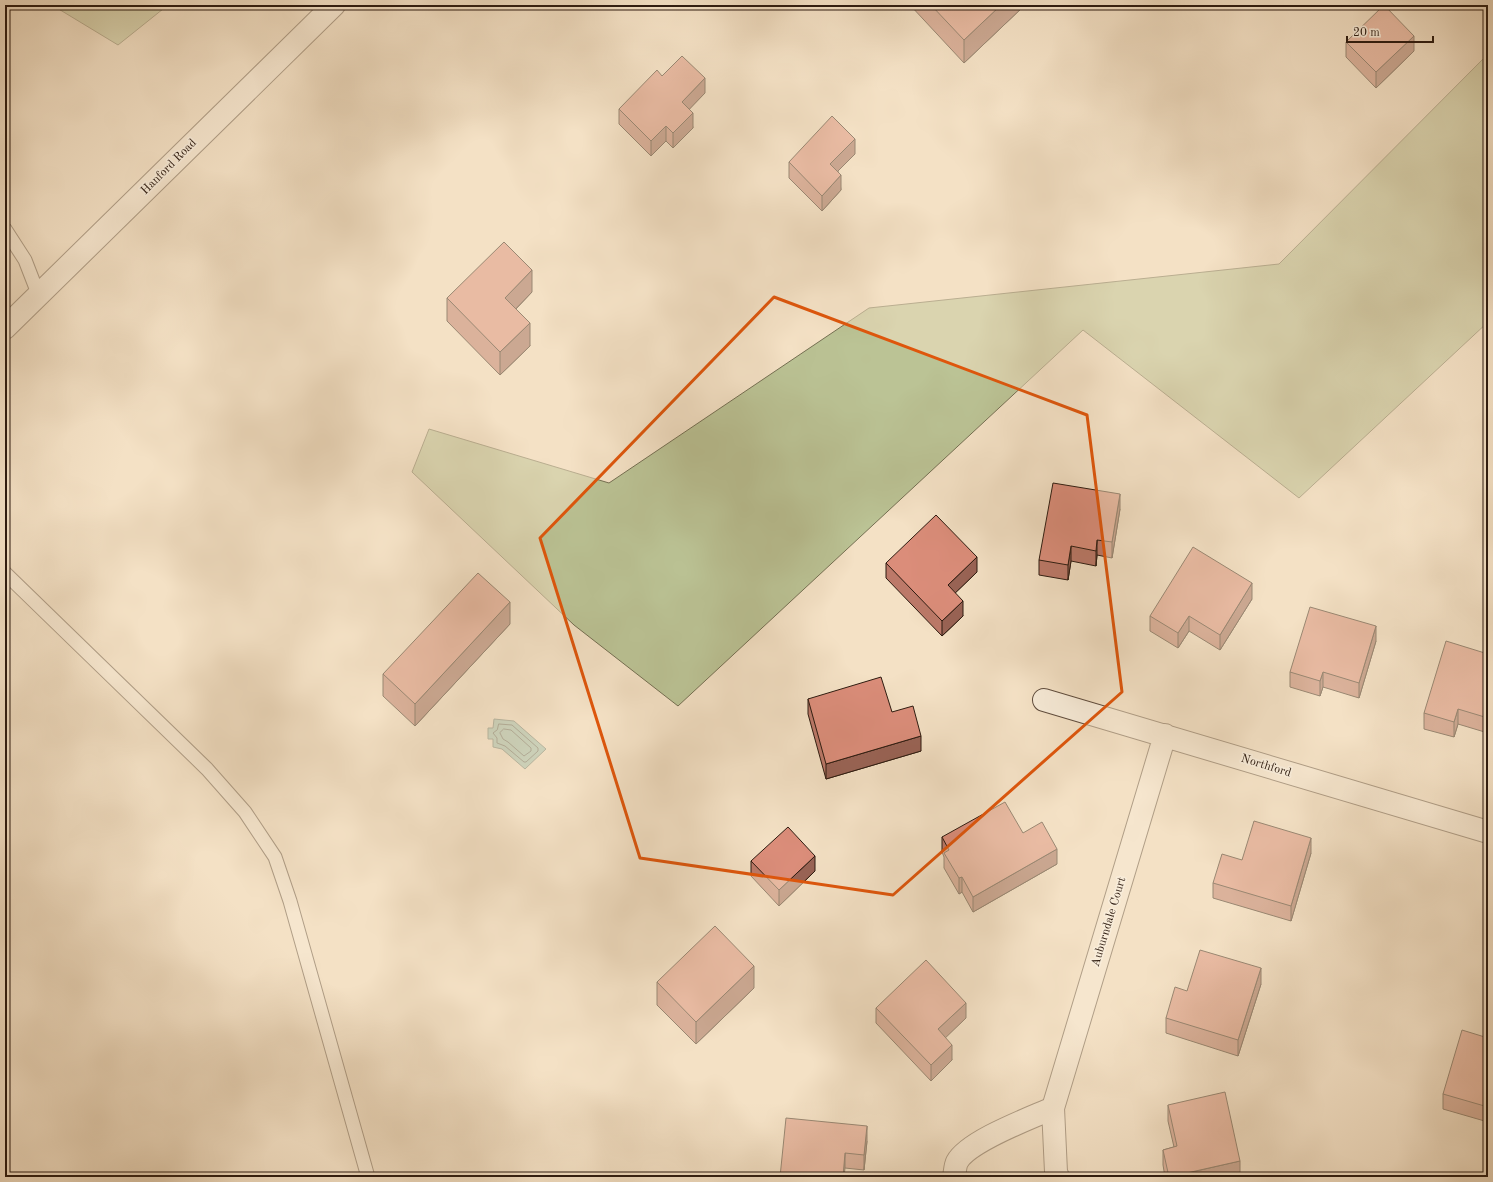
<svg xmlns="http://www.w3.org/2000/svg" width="1493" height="1182" font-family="'Old Standard TT',serif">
	<rect width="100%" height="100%" fill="#f4e1c5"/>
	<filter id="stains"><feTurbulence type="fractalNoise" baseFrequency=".005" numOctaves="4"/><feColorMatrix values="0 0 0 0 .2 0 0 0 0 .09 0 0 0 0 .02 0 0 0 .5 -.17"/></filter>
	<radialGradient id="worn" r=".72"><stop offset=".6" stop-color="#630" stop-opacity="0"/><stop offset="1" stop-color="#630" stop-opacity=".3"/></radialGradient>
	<path fill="#bbc395" stroke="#746f52" d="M 52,5 L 168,5 L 118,45 Z
		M 1488,54 L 1488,322 L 1299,498 L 1083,330 L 678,706 L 574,625 L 412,472 L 429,429 L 609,483 L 869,308 L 1279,264 Z"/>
	<path fill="#9dbeae" stroke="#707d6f" d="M 494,719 L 514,721 L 546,749 L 525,769 L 502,749 L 493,747 L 493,739 L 488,739 L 488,728 L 493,728 Z"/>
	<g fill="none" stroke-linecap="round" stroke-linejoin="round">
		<path stroke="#656c5f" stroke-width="1" d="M 499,724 L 512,725 L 538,748 L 538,751 L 526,762 L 524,762 L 505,746 L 497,743 L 497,738 L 493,733 L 497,730 Z
			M 504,729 L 511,730 L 531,748 L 531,751 L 524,756 L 508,742 L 503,739 L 500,733 Z"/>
		<defs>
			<path id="lane" d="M 5,229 L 25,260 L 39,296
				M 5,573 L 207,769 L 245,812 L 275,857 L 290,901 L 368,1177"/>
			<path id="street" d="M 5,328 L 334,5
				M 1044,700 L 1488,832
				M 954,1177 C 955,1172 955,1166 957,1162 C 968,1141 1031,1118 1053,1108
				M 1058,1177 L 1056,1172 L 1053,1108 L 1165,735"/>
		</defs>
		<use href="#lane" stroke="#5f4c3d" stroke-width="15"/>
		<use href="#street" stroke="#5f4c3d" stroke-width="24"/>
		<use href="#lane" stroke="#f8ecd9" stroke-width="13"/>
		<use href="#street" stroke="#f8ecd9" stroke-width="22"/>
	</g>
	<path fill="#bc7969" stroke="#2d1b10" d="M 910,5 L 1024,5 L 1024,6 L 964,63 Z
		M 1346,42 L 1414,51 L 1376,88 L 1346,57 Z
		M 662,76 L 705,93 L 689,109 L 693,128 L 673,148 L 666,141 L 651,156 L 619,124 L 619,109 Z
		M 855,154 L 838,171 L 841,190 L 822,211 L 789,178 L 789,162 Z
		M 532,292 L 516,309 L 530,346 L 500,375 L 447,321 L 447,298 Z
		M 1120,509 L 1112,558 L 1097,555 L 1096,566 L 1071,561 L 1068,580 L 1039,575 L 1039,560 Z
		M 886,563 L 977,572 L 955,593 L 963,616 L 942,636 L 886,578 Z
		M 1252,599 L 1220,650 L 1189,631 L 1178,648 L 1150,631 L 1150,616 Z
		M 510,624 L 415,726 L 383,696 L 383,674 Z
		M 1376,641 L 1359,698 L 1323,687 L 1320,696 L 1290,687 L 1290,672 Z
		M 1488,654 L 1488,733 L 1458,724 L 1454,737 L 1424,729 L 1424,713 Z
		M 808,699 L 892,712 L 921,751 L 826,779 L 808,714 Z
		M 1023,833 L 1057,864 L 973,912 L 962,892 L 959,894 L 944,868 L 944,857 L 942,852 L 942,837 Z
		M 1311,853 L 1291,921 L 1213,898 L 1213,883 L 1242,860 Z
		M 751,861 L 815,871 L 779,906 L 751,876 Z
		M 1488,952 L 1488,984 L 1484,983 L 1484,968 Z
		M 657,982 L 754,988 L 696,1044 L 657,1005 Z
		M 1261,984 L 1238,1056 L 1166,1033 L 1166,1018 L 1187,991 Z
		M 876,1008 L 966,1018 L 945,1037 L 952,1060 L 931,1081 L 876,1023 Z
		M 1488,1038 L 1488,1122 L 1443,1109 L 1443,1094 Z
		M 1168,1105 L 1240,1176 L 1235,1177 L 1165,1177 L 1163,1165 L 1163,1150 L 1174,1147 L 1168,1121 Z
		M 867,1141 L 864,1170 L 845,1168 L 780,1177 Z"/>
	<path fill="#996355" stroke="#2d1b10" d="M 1001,5 L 1024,5 L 1024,6 L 964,63 L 964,40 Z
		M 1414,36 L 1414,51 L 1376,88 L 1376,72 Z
		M 705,78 L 705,93 L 682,117 L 682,102 Z
		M 693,113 L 693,128 L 673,148 L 673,133 Z
		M 666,126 L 666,141 L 651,156 L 651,141 Z
		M 855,139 L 855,154 L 830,179 L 830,164 Z
		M 841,175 L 841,190 L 822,211 L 822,196 Z
		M 532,270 L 532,292 L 505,320 L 505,298 Z
		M 530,323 L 530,346 L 500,375 L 500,352 Z
		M 1120,494 L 1120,509 L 1112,558 L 1112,542 Z
		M 1097,540 L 1097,555 L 1096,566 L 1096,551 Z
		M 1071,546 L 1071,561 L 1068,580 L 1068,565 Z
		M 977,557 L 977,572 L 948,600 L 948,585 Z
		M 1252,583 L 1252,599 L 1220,650 L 1220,635 Z
		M 963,601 L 963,616 L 942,636 L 942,621 Z
		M 510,602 L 510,624 L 415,726 L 415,704 Z
		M 1189,616 L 1189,631 L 1178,648 L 1178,633 Z
		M 1376,626 L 1376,641 L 1359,698 L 1359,683 Z
		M 1323,672 L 1323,687 L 1320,696 L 1320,681 Z
		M 1458,709 L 1458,724 L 1454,737 L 1454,722 Z
		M 921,736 L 921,751 L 826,779 L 826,764 Z
		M 1311,838 L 1311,853 L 1291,921 L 1291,906 Z
		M 1057,849 L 1057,864 L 973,912 L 973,897 Z
		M 815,856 L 815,871 L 779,906 L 779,890 Z
		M 962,877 L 962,892 L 959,894 L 959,878 Z
		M 754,966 L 754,988 L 696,1044 L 696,1022 Z
		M 1261,968 L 1261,984 L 1238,1056 L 1238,1040 Z
		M 966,1003 L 966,1018 L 938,1045 L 938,1029 Z
		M 952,1045 L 952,1060 L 931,1081 L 931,1065 Z
		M 867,1126 L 867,1141 L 864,1170 L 864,1155 Z
		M 845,1153 L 845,1168 L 844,1177 L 843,1177 Z
		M 1240,1161 L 1240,1176 L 1235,1177 L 1170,1177 Z"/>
	<path fill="#db8d7a" stroke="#2d1b10" d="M 931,5 L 1001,5 L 964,40 Z
		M 1384,5 L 1414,36 L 1376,72 L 1346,42 Z
		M 682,56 L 705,78 L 682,102 L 693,113 L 673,133 L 666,126 L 651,141 L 619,109 L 657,70 L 662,76 Z
		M 832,116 L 855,139 L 830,164 L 841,175 L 822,196 L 789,162 Z
		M 504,242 L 532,270 L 505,298 L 530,323 L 500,352 L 447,298 Z
		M 1053,483 L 1120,494 L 1112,542 L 1097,540 L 1096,551 L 1071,546 L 1068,565 L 1039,560 Z
		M 936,515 L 977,557 L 948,585 L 963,601 L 942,621 L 886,563 Z
		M 1193,547 L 1252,583 L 1220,635 L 1189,616 L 1178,633 L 1150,616 Z
		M 478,573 L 510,602 L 415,704 L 383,674 Z
		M 1310,607 L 1376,626 L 1359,683 L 1323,672 L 1320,681 L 1290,672 Z
		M 1446,641 L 1488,654 L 1488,718 L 1458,709 L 1454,722 L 1424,713 Z
		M 881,677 L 892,712 L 913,706 L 921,736 L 826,764 L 808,699 Z
		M 1005,802 L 1023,833 L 1042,822 L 1057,849 L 973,897 L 962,877 L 959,878 L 944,853 L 949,850 L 942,837 Z
		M 1254,821 L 1311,838 L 1291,906 L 1213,883 L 1222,854 L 1242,860 Z
		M 788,827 L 815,856 L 779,890 L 751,861 Z
		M 715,926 L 754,966 L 696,1022 L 657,982 Z
		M 1200,950 L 1261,968 L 1238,1040 L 1166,1018 L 1175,987 L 1187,991 Z
		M 1488,952 L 1488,969 L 1484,968 Z
		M 926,960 L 966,1003 L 938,1029 L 952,1045 L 931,1065 L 876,1008 Z
		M 1462,1030 L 1488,1038 L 1488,1107 L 1443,1094 Z
		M 1225,1092 L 1240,1161 L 1169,1177 L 1163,1150 L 1177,1146 L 1168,1105 Z
		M 786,1118 L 867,1126 L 864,1155 L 845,1153 L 843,1177 L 780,1177 Z"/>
	<path d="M0 0H1493V1182H0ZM 774,297 L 1087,415 L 1122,692 L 893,895 L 640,858 L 540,538 Z" fill="#f4e1c5" fill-opacity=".55" fill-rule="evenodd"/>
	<path fill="none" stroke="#df560c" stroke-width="3" stroke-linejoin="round" d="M 774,297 L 1087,415 L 1122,692 L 893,895 L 640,858 L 540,538 Z"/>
	<g text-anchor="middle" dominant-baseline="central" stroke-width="3.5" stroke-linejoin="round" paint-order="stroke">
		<g font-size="12" fill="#2d1b10" stroke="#f8ecd9">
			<text transform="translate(169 167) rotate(-45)">Hanford Road</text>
			<text transform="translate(1266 766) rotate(17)">Northford</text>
			<text transform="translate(1109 922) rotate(-73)">Auburndale Court</text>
		</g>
	</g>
	<rect width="1493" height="1182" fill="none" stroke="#f4e1c5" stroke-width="20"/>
	<rect x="6" y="6" width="1481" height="1170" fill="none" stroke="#2d1b10" stroke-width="2"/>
	<rect x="10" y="10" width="1473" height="1162" fill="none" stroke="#2d1b10"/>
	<path d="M1347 36v6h86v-6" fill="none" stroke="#2d1b10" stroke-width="2"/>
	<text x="1353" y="36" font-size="12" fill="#2d1b10" stroke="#f8ecd9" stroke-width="3" paint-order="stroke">20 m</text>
	<rect width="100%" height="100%" filter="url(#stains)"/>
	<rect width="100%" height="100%" fill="url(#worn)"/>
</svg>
